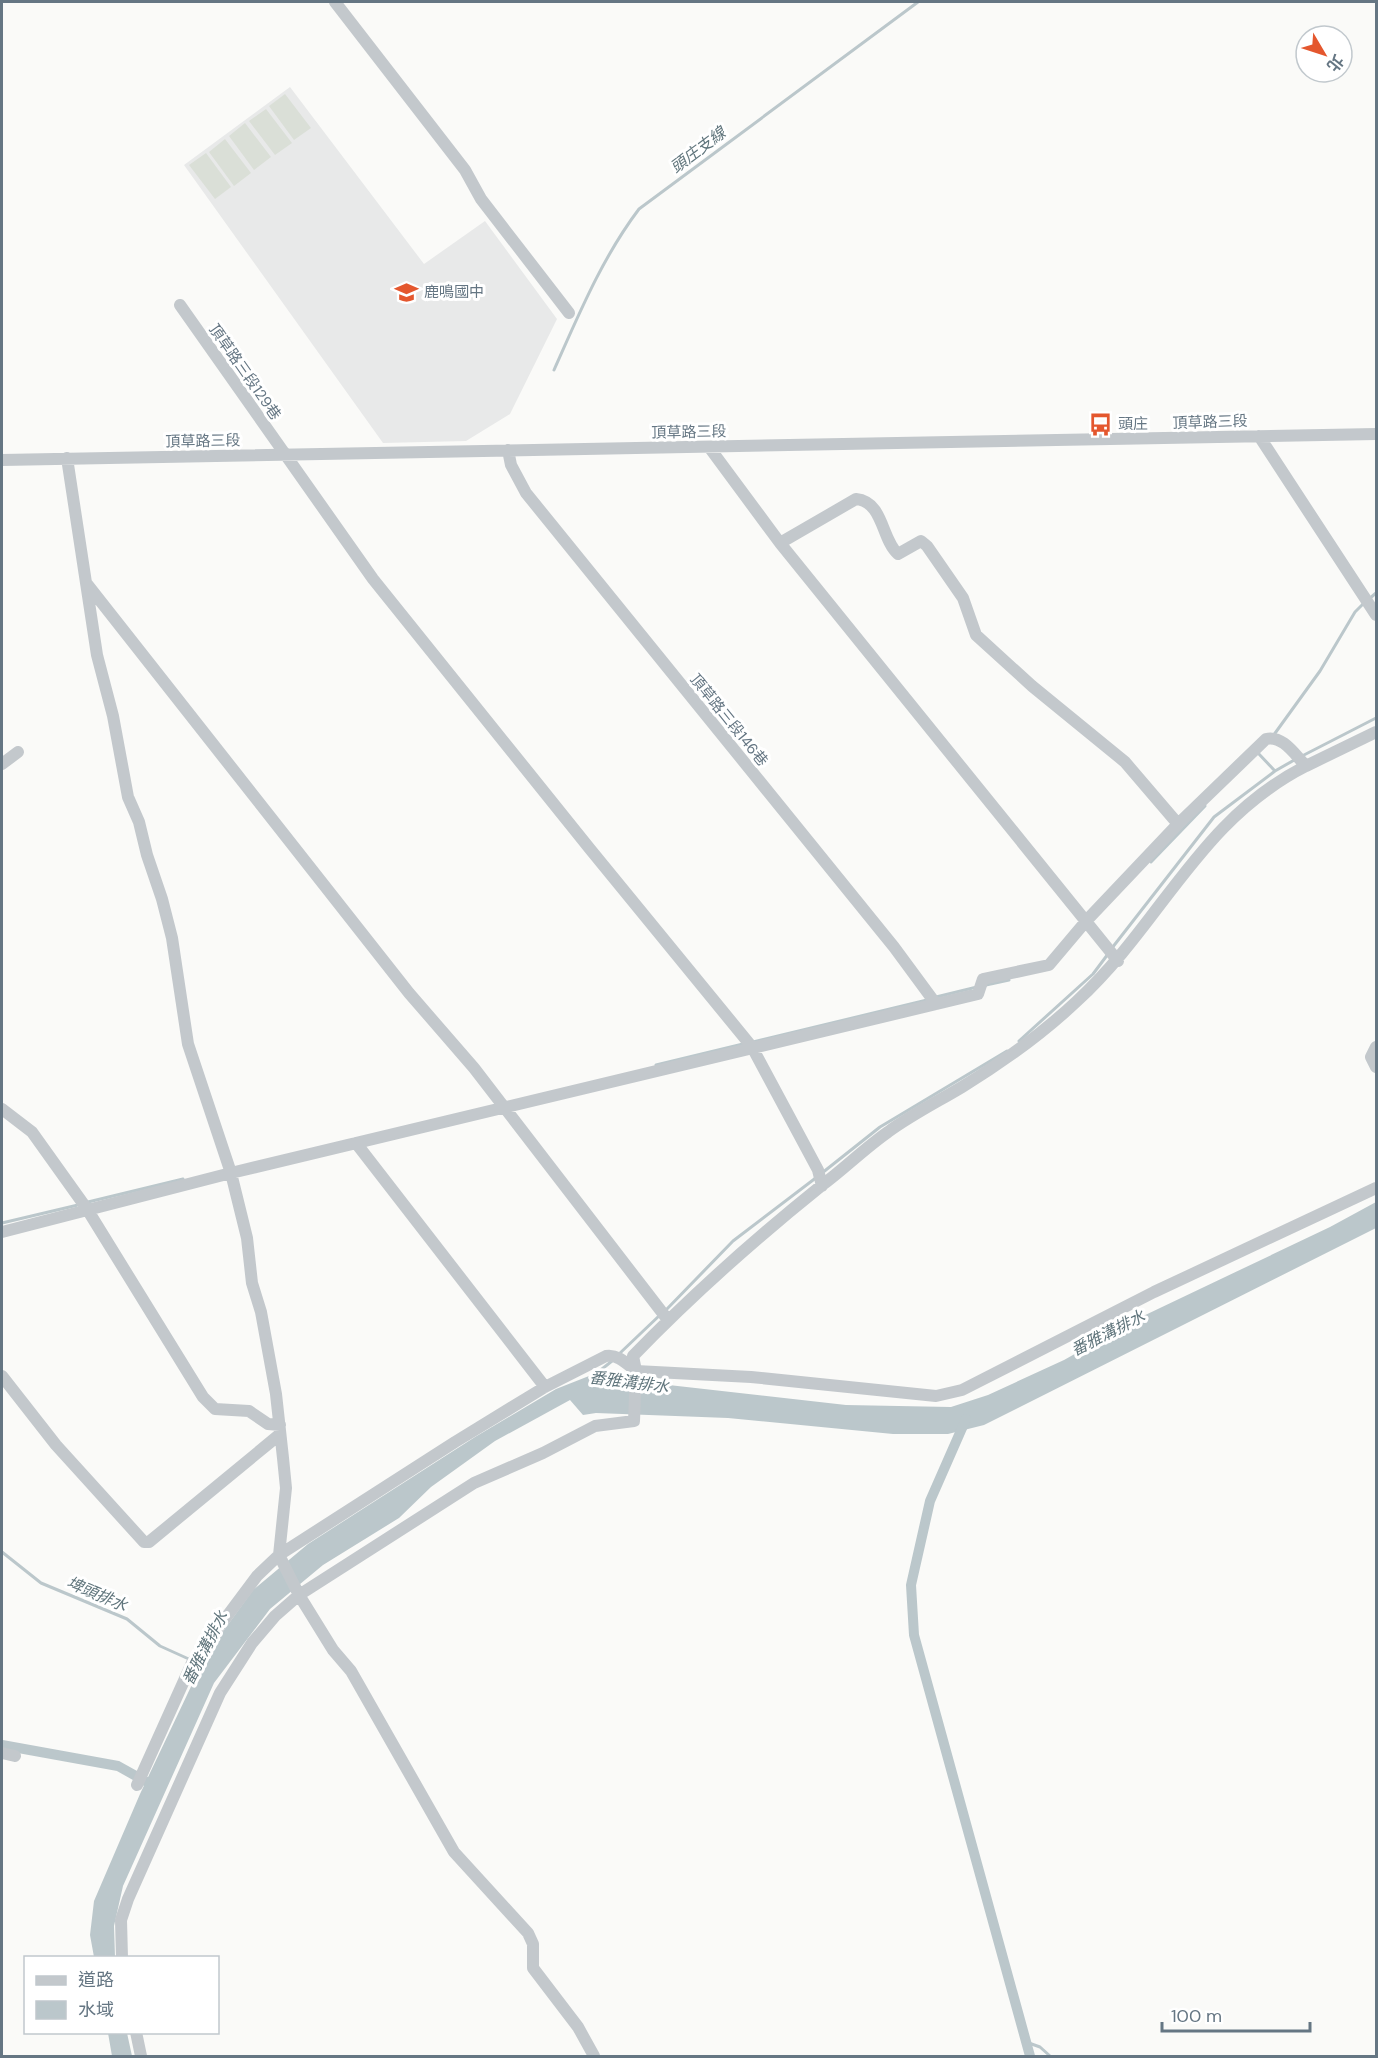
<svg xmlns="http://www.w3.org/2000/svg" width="1378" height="2058" font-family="'DM Sans','Noto Sans TC',sans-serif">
	<rect width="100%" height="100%" fill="#fafaf8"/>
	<path fill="#e8e9e9" d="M 290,87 L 424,264 L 485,221 L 557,319 L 510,414 L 466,441 L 383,443 L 184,165 Z"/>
	<path fill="#dadfd7" d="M 285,94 L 311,128 L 294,140 L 269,106 Z
		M 266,109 L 292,143 L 275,155 L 249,121 Z
		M 245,123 L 271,157 L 254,170 L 229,136 Z
		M 225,139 L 251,173 L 234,186 L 209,152 Z
		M 206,153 L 231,187 L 215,199 L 189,165 Z"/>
	<path fill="#bbc7cb" d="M 1376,1202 L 1376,1228 L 984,1425 L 948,1434 L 893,1434 L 728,1418 L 596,1413 L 583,1415 L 570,1400 L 495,1441 L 431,1487 L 399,1518 L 323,1565 L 270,1609 L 214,1683 L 123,1886 L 114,1926 L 115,1957 L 94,1957 L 90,1935 L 94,1901 L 140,1794 L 206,1655 L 253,1590 L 308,1544 L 475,1437 L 556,1389 L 589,1376 L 846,1405 L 951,1407 L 988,1395 L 1064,1360 L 1139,1318 L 1330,1227 Z
		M 108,2033 L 127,2033 L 132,2056 L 112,2056 Z"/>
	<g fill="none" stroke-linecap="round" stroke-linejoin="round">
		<path stroke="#bbc7cb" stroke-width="3" d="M 554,370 C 579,314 602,258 639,209 L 918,2
			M 1369,599 L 1376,593
			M 1273,736 L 1320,671 L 1355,612 L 1364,603
			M 1258,753 L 1275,771
			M 1302,756 L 1376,718
			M 1151,862 L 1205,806
			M 1112,948 L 1214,817 L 1275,771 L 1296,759
			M 986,985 L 1009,980
			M 936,997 L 977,987
			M 1019,1041 L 1093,974 L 1108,954
			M 753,1042 L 927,1000
			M 656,1065 L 743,1044
			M 822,1173 L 880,1127 L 1007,1051
			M 88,1202 L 183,1179
			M 2,1223 L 78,1205
			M 665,1311 L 733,1241 L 817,1177
			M 619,1354 L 660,1315
			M 592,1377 L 612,1361
			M 2,1552 L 41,1583 L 127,1619 L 160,1646 L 191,1660
			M 1026,2042 L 1040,2047 L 1050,2056"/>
		<path stroke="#bbc7cb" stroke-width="10" d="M 966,1419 L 930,1501 L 911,1585 L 914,1635 L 1030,2056
			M 2,1745 L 118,1766 L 145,1781"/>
		<path stroke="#c3c8cc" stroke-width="12" d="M 335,2 L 465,170 L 481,199 L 569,313
			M 180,305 L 373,579 L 590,849 L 752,1047 L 818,1170 L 822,1186
			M 1259,436 L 1376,615
			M 709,447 L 780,543 L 1118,961
			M 508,450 L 511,465 L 526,493 L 894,947 L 936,1004
			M 67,458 L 97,655 L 113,716 L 128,797 L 139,822 L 147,855 L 162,899 L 172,938 L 188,1044 L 231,1173 L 247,1238 L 252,1283 L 261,1312 L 276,1394 L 283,1458 L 286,1488 L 279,1555 L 299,1595 L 333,1650 L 351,1671 L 454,1852 L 528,1933 L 533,1944 L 533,1968 L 578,2027 L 594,2056
			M 2,460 L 1376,434
			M 780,543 L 856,499 C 884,502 881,539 898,554 L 921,541 L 927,546 L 963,598 L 976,635 L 1032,686 L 1125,762 L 1178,824
			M 87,584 L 409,993 L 474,1068 L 668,1320
			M 2,764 L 18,752
			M 1376,1047 L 1371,1057 L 1376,1067
			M 2,1109 L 32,1132 L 87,1209 L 203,1397 L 215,1409 L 249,1411 L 268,1424 L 280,1425
			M 356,1143 L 545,1387
			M 2,1232 L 231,1173 L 978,994 L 983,979 L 1049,965 L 1087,920 L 1178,824 L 1266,739 C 1283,735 1295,755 1306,766 L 1376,732
			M 2,1376 L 56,1445 L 144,1542 L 149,1542 L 279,1435
			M 2,1753 L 15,1756
			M 137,1785 L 192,1663 L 257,1576 L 279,1555 L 455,1442 L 545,1387 L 606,1356 C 618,1354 627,1364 636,1371 L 751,1377 L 936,1396 L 962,1390 L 1154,1292 L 1376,1188
			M 122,1958 L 121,1920 L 128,1899 L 220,1693 L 252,1643 L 275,1616 L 299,1595 L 474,1483 L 543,1453 L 595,1426 L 634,1421 L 636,1371 L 633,1356 C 692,1295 755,1239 821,1186 C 844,1169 865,1148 888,1132 C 911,1115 937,1102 962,1087 C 1003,1062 1042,1034 1077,1001 C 1162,923 1198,821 1306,766
			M 136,2032 L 141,2056"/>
	</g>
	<defs>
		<symbol id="school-bare" viewBox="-9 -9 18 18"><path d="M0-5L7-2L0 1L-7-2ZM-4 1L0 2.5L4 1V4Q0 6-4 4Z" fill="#e4572e" stroke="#fff" stroke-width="2.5" paint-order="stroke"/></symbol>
		<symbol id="bus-bare" viewBox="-9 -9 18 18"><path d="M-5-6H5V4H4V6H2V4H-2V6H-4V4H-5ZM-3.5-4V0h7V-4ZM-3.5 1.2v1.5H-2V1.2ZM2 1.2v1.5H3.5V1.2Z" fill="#e4572e" stroke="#fff" stroke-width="2.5" paint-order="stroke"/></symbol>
	</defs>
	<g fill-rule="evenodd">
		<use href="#school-bare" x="390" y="276" width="33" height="33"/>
		<use href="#bus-bare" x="1084" y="408" width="33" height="33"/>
	</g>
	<g text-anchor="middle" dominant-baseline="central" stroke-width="6" stroke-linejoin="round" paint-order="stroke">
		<g font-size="15" fill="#657683" stroke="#fff" text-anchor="start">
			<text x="424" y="292">鹿鳴國中</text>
			<text x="1118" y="424">頭庄</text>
		</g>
		<g font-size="15" fill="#657683" stroke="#fff">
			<text transform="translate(245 372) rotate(55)">頂草路三段129巷</text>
			<text transform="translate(1210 422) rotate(-2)">頂草路三段</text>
			<text transform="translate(689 432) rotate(-1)">頂草路三段</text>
			<text transform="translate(203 441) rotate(-1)">頂草路三段</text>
			<text transform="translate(729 720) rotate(51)">頂草路三段146巷</text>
		</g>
		<g font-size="16" font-style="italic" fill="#60757c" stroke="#fff">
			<text transform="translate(698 150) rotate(-37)">頭庄支線</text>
			<text transform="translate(1108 1333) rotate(-27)">番雅溝排水</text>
			<text transform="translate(629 1382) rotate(7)">番雅溝排水</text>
			<text transform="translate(97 1594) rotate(23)">埤頭排水</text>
			<text transform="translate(205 1648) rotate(-63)">番雅溝排水</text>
		</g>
	</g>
	<rect width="1378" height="2058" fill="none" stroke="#657683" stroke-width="6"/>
	<rect x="24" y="1956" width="195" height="78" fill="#ffffff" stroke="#c1c8cd" stroke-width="1.5"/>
	<rect x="36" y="1976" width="30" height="9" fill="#c3c8cc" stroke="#c1c8cd" stroke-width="1.5"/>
	<text x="78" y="1986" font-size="18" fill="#657683">道路</text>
	<rect x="36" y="2001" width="30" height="18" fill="#bbc7cb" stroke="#c1c8cd" stroke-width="1.5"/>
	<text x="78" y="2016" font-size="18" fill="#657683">水域</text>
	<g transform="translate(1324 54) rotate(129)"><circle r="28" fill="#ffffff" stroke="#c1c8cd" stroke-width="1.5"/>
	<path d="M0-4.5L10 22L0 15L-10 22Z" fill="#e4572e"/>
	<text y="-9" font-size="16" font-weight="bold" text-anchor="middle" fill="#657683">北</text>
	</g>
	<path d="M1162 2022v9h148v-9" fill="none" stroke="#657683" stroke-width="3"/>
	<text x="1171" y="2022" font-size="18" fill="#657683" stroke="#ffffff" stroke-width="4.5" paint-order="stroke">100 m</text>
</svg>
